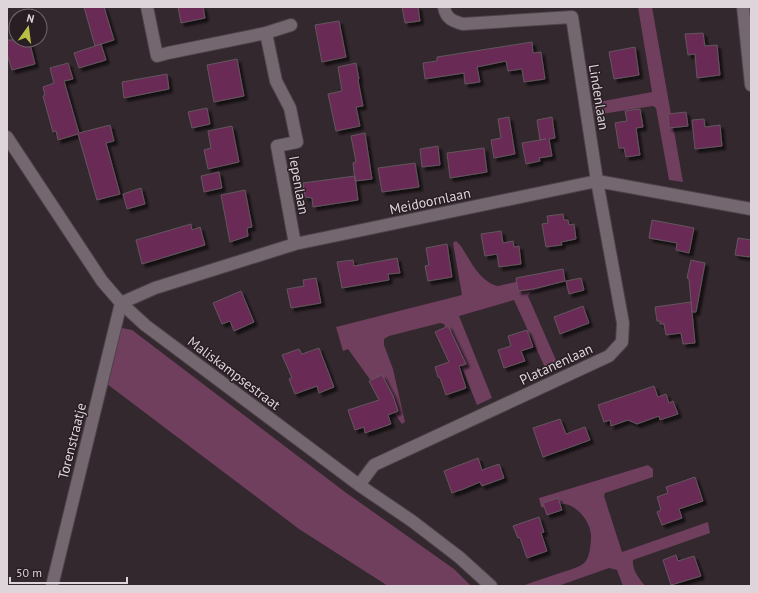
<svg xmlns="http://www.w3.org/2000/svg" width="758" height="593" font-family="'PT Sans',sans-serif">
	<defs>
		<filter id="shadow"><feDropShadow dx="3.5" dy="3.5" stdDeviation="1" flood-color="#0009"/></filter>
	</defs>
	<rect width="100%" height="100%" fill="#33282e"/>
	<path fill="#6f3f5d" d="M 638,7 L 652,7 L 683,182 L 669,180 L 656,108 L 653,106 L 595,115 L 593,103 L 652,92 Z
		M 456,241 C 463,247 464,252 469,259 C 475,270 486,284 498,286 L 550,274 L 556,276 L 554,284 L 531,292 L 528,296 L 559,367 L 547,372 L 514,300 L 459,316 L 492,398 L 477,405 L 444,324 L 440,323 L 389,336 L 384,339 L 384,345 L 393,369 L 405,422 L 402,424 L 348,349 L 343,351 L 336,327 L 462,295 L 453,243 Z
		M 122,328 L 132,330 L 345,492 L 454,569 L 471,586 L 388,586 L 299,529 L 107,384 L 118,337 Z
		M 648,465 L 653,469 L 653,477 L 605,493 L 604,496 L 622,552 L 708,522 L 710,533 L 633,560 C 632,570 639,578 645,586 L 623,586 L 617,570 L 609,568 L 558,586 L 522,586 C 535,581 549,577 563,572 C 569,570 577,568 583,564 C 590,559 591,544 591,535 C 590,523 582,512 571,506 C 559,500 551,510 541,507 L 539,498 Z"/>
	<path fill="#692c54" stroke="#62565d" filter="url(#shadow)" d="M 84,7 L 104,7 L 114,40 L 95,46 Z
		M 178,7 L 203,7 L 205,18 L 181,23 Z
		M 402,7 L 418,7 L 420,21 L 405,23 Z
		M 339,21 L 346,57 L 322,62 L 315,25 Z
		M 703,33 L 705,46 L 717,45 L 720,75 L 697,78 L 695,54 L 688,55 L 685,34 Z
		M 7,40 L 29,40 L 35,64 L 12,70 L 7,54 Z
		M 532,42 L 533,53 L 541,52 L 545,79 L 524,82 L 522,69 L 508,71 L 506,61 L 477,67 L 480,82 L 465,84 L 464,73 L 425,79 L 423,63 L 437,61 L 437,57 Z
		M 101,44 L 106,60 L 79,68 L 74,53 Z
		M 635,47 L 639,75 L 614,79 L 609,52 Z
		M 237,59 L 244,96 L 214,102 L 207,65 Z
		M 68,63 L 73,79 L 64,81 L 79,133 L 110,125 L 114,141 L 106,143 L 120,194 L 97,200 L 78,134 L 58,140 L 56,131 L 53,132 L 43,96 L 45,95 L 43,87 L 54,83 L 50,68 Z
		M 356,63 L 359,79 L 358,80 L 363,106 L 356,107 L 360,126 L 336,131 L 328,94 L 342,91 L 338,67 Z
		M 167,74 L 169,89 L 124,98 L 122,82 Z
		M 207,108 L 210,124 L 192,128 L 188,112 Z
		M 640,109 L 643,127 L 636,128 L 640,155 L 626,157 L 624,148 L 619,148 L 615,123 L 627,121 L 625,111 Z
		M 686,112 L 688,126 L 669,128 L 668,114 Z
		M 509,117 L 515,154 L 494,158 L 491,140 L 501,138 L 498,119 Z
		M 552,117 L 555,138 L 549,139 L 552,156 L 539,158 L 540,161 L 526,164 L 522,143 L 546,139 L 540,140 L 537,120 Z
		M 704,119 L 705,127 L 720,125 L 722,146 L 695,149 L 692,120 Z
		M 232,126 L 239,162 L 208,169 L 204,150 L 211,148 L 208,131 Z
		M 365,133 L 372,179 L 355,181 L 353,163 L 356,162 L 351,136 Z
		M 438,146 L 440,165 L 422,167 L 420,149 Z
		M 484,148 L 487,172 L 450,178 L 447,153 Z
		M 415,163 L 419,187 L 382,192 L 378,168 Z
		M 219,172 L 222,188 L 204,192 L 201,176 Z
		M 355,176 L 358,200 L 313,207 L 312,198 L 305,197 L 303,183 Z
		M 141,188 L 145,204 L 127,209 L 123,194 Z
		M 245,190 L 252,227 L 247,228 L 248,236 L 230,242 L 221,195 Z
		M 563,214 L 564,220 L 568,220 L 569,225 L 574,224 L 576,239 L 561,242 L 562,245 L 546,247 L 542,224 L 548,223 L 547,216 Z
		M 652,220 L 694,228 L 689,253 L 676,250 L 677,243 L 649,238 Z
		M 191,224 L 192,230 L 200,227 L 205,245 L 142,264 L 136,240 Z
		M 501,231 L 503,243 L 513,241 L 514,247 L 519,246 L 521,264 L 499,267 L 497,254 L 485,256 L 481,234 Z
		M 738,238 L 751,240 L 751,257 L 749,256 L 749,257 L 735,255 Z
		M 447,244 L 452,277 L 428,281 L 425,266 L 429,265 L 426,248 Z
		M 397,258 L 400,273 L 388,274 L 389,280 L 342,288 L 337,262 L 353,260 L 354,266 Z
		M 691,260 L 705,263 L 696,312 L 692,312 L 689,279 L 687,278 Z
		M 563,269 L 565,281 L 533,289 L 518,291 L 516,278 Z
		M 316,278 L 321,303 L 291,308 L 287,289 L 304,286 L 303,280 Z
		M 581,278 L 584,290 L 569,294 L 566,281 Z
		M 241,291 L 254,322 L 234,331 L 230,321 L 222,324 L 213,303 Z
		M 691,302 L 695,343 L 683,344 L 681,333 L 666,335 L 664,324 L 660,324 L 660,321 L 657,321 L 655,307 Z
		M 583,306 L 589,323 L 560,334 L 554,317 Z
		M 448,326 L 466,364 L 459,366 L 466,388 L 446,395 L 440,378 L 438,377 L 435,367 L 449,362 L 435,332 Z
		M 527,330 L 533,347 L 521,351 L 525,361 L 504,368 L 498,350 L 511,346 L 508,336 Z
		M 319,348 L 334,387 L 319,393 L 317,386 L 295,394 L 289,379 L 292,378 L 282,355 L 299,349 L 302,354 Z
		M 382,375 L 393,396 L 398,411 L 388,415 L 391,424 L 365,433 L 364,427 L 355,430 L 348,410 L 379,400 L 369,381 Z
		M 654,386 L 658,397 L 666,394 L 669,403 L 673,401 L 678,414 L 660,420 L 659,416 L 637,424 L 628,420 L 611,426 L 610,420 L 604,422 L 598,405 Z
		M 560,419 L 566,434 L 585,427 L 590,440 L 543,457 L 533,428 Z
		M 478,458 L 482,470 L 499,464 L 504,478 L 482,486 L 480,482 L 461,490 L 460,490 L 452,493 L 444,471 Z
		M 695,477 L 703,501 L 679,509 L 682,518 L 662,525 L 657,512 L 661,510 L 657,497 L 668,493 L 666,487 Z
		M 558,498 L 562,510 L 547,515 L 543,503 Z
		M 539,517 L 544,532 L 541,533 L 547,551 L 527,558 L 520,538 L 518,538 L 513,526 Z
		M 676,555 L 678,561 L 694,556 L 701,576 L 671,585 L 663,560 Z"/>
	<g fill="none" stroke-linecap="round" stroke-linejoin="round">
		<defs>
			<path id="minor" d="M 147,7 L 157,56 L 168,53 L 266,33 L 291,25
				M 743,7 L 751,85
				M 266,33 L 276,81 L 290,108 L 297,142 L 277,146 L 295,244
				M 359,485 L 374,465 L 609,356 L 622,342 L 623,323 L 597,181 L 572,17 L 463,24 C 453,21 446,19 444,7
				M 491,586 L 459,557 L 412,521 L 359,485 L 145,325 L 121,303 L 155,288 L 295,244 L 597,181 L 751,209"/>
			<path id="tertiary" d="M 7,137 L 102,281 L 121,303 L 52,586"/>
		</defs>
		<use href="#minor" stroke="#4d4349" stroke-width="14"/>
		<use href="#tertiary" stroke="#4d4349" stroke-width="14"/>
		<use href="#minor" stroke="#74676f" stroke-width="12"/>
		<use href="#tertiary" stroke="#74676f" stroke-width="12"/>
	</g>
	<g text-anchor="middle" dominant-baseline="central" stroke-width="3" stroke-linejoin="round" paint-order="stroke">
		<g font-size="14" fill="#ddd5d9" stroke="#291e24">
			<text transform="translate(599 97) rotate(81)">Lindenlaan</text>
			<text transform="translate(299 185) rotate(80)">Iepenlaan</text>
			<text transform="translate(430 201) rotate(-12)">Meidoornlaan</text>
			<text transform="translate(556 364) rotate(-25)">Platanenlaan</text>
			<text transform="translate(234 373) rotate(37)">Maliskampsestraat</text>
			<text transform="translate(72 441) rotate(-76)">Torenstraatje</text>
		</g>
	</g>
	<rect width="758" height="593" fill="none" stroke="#ddd5d9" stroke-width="16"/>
	<g transform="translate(28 28) rotate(14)"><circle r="19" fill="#291e24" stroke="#71676c"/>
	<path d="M0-3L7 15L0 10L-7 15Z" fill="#bbc045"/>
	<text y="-6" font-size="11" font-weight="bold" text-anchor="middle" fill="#ddd5d9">N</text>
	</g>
	<path d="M10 577v6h117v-6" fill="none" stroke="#ddd5d9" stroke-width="2"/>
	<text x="16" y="577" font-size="12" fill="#ddd5d9" stroke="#291e24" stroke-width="3" paint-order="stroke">50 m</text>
</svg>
